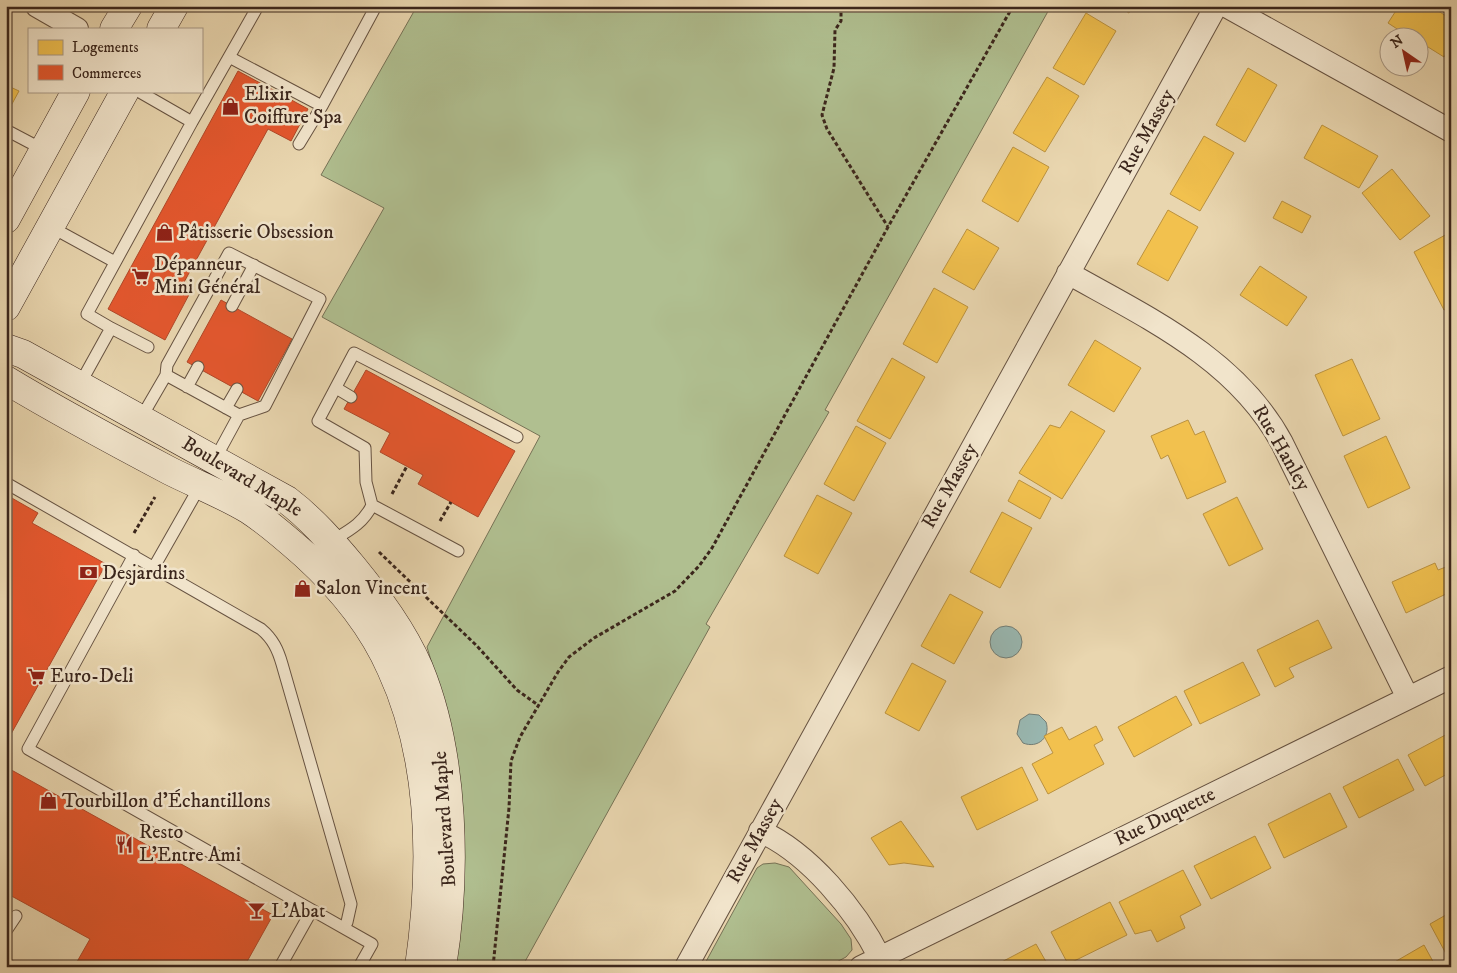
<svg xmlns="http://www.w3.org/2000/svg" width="1457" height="973" font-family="'IM FELL DW Pica',serif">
	<rect width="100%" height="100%" fill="#e9d6af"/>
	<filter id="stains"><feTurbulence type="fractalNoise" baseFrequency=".004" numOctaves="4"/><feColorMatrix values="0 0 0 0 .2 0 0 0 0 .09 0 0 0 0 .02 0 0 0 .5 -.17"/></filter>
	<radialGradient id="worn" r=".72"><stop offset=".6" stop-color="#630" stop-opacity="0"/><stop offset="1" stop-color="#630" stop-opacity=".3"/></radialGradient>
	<path fill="#b0bf90" stroke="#767256" d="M 417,6 L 747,6 L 749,11 L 761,6 L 1051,6 L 825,410 L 829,412 L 706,624 L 710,627 L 522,967 L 455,967 L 463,901 L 442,697 L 427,647 L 540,436 L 322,317 L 384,208 L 321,175 Z
		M 775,863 L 789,867 L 841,924 L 851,939 L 852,950 L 846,957 L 827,967 L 703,967 L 757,868 L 763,864 Z"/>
	<path fill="#99b8b2" stroke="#737e76" d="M990 642a16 16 0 1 1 32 0a16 16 0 1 1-32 0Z
		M 1029,714 L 1039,715 L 1046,722 C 1051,737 1038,749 1023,743 L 1017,734 L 1020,720 Z"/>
	<path fill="#f2c14e" stroke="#bb923f" d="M 1118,6 L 1133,6 L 1129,13 Z
		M 1399,6 L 1430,6 L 1451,19 L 1451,46 L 1444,57 L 1420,42 L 1420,38 L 1411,38 L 1388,23 Z
		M 1086,13 L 1116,31 L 1084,85 L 1053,68 Z
		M 1248,68 L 1277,85 L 1245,142 L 1216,125 Z
		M 1047,77 L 1079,96 L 1045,152 L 1013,133 Z
		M 6,85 L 19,91 L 6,115 Z
		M 1322,125 L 1378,156 L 1359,188 L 1304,158 Z
		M 1204,136 L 1234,153 L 1200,211 L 1170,194 Z
		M 1013,147 L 1049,167 L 1018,222 L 982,201 Z
		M 1392,169 L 1430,216 L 1400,240 L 1362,193 Z
		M 1282,201 L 1311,216 L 1302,233 L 1273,218 Z
		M 1168,210 L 1198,227 L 1168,281 L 1137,264 Z
		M 967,229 L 999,248 L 974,290 L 942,272 Z
		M 1449,233 L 1451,307 L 1444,310 L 1414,252 Z
		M 1260,266 L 1307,297 L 1287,326 L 1240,295 Z
		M 934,288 L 968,307 L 937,363 L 903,344 Z
		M 1095,340 L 1141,368 L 1114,412 L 1068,385 Z
		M 892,358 L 925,377 L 890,439 L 857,421 Z
		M 1352,359 L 1380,419 L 1343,436 L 1315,375 Z
		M 1071,411 L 1105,431 L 1062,499 L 1019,473 L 1050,425 L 1060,428 Z
		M 1188,420 L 1195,435 L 1204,431 L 1226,482 L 1187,499 L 1168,455 L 1161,459 L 1151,436 Z
		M 856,426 L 886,443 L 854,501 L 824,484 Z
		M 1386,436 L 1410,488 L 1368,508 L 1344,456 Z
		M 1019,480 L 1051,498 L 1040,519 L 1008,501 Z
		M 817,495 L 852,513 L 818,574 L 784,556 Z
		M 1237,497 L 1263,549 L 1229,566 L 1203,514 Z
		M 1002,512 L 1032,528 L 1000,588 L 970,572 Z
		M 1435,563 L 1438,570 L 1451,565 L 1451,600 L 1446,594 L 1406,613 L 1392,582 Z
		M 950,594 L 983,612 L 954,664 L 921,646 Z
		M 1318,620 L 1332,648 L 1289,668 L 1294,677 L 1275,687 L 1257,650 Z
		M 1243,662 L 1260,695 L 1200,724 L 1184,691 Z
		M 912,663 L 946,681 L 919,731 L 885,713 Z
		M 1176,696 L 1192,725 L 1134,757 L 1118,727 Z
		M 1096,726 L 1103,740 L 1094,745 L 1104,764 L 1048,794 L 1032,764 L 1053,753 L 1044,736 L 1062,727 L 1069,740 Z
		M 1451,732 L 1451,772 L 1425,786 L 1408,755 Z
		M 1398,759 L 1414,790 L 1359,818 L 1343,787 Z
		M 1022,767 L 1038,800 L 977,830 L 961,797 Z
		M 1330,793 L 1347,827 L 1284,858 L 1268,824 Z
		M 901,821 L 934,867 L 904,863 L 889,865 L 871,838 Z
		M 1255,836 L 1271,868 L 1211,899 L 1194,866 Z
		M 1183,870 L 1201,905 L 1180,916 L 1185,928 L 1157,942 L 1151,930 L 1135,934 L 1119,902 Z
		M 1110,902 L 1127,935 L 1068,964 L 1051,932 Z
		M 1451,912 L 1451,963 L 1430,924 Z
		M 1036,944 L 1049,967 L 992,967 Z
		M 1424,945 L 1436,967 L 1386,967 Z"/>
	<path fill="#e4572e" stroke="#b14829" d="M 238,71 L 308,109 L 291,141 L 268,129 L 183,284 L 192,289 L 165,340 L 108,309 Z
		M 221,300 L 292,339 L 258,401 L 187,362 Z
		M 366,370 L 515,451 L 478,517 L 418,484 L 423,475 L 380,452 L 390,433 L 344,409 Z
		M 10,497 L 38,513 L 32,523 L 106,564 L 6,743 L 6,505 Z
		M 6,767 L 273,915 L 244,967 L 74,967 L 90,939 L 6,893 Z"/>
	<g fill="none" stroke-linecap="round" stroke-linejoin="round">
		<defs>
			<path id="lane" d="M 229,57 L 322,106 L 376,6
				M 192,122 L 258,6
				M 6,130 L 44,150
				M 299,144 L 322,106
				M 51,227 L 115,262
				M 232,306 L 254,265
				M 111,328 L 148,347
				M 166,375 L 167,365 L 229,253 L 320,299 L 265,406 L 239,415
				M 80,384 L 111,328 L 87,314 L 192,122 L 138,91
				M 187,387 L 198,367
				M 336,388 L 351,397
				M 226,408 L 237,389
				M 141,418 L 166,375 L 239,415 L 214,461
				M 6,483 L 261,629 C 273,639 278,650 282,664 L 351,904 L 347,922 L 344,928
				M 372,505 L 458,551
				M 330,542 C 348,531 363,524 372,505 L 366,482 L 365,448 L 318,421 L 354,353 L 517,437
				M 134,555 L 28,749 L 372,944 L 359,967
				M 154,567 L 200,486
				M 6,931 L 16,916
				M 6,963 L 11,967
				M 280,967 L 312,910"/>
			<path id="street" d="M 37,6 L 77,29
				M 1226,6 L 1451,131
				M 1068,273 C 1148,318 1237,359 1282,443 L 1408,698
				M 760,831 C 809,853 856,910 880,958
				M 686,967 L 1216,6
				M 861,967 L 1451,677"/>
			<path id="secondary" d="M 114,29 L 128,6
				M 161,29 L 174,6
				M 6,219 L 76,91
				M 6,307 L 125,91
				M 6,348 L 23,354 L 287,500 C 312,519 333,543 353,567 C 379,599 403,631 419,668 C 455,755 457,875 442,967
				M 6,380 C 59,412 115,442 170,471 C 196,484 224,495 249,510 C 269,523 287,539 305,555 C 339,586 372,626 391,669 C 433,760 433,869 419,967"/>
		</defs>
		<use href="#lane" stroke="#665241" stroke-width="13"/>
		<use href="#street" stroke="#665241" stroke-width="24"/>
		<use href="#secondary" stroke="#3b261c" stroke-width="29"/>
		<path stroke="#3b261c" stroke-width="3" stroke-dasharray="4 2.5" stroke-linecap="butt" d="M 841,6 L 841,21 L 835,30 L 834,68 L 822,115 L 827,129 L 888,227
			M 392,494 L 407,466
			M 440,521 L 451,502
			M 134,533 L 155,497
			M 379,552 L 476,645 L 517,690 L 538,705
			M 493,967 L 509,808 L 511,761 L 520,737 L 558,672 L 569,657 L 594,638 L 675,591 L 699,566 L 712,548 L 888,227 L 1013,6"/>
		<use href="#lane" stroke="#f1e4cb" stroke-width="11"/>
		<use href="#street" stroke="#f1e4cb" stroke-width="22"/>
		<use href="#secondary" stroke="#f1e4cb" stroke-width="28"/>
	</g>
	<defs>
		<symbol id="shop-bare" viewBox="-9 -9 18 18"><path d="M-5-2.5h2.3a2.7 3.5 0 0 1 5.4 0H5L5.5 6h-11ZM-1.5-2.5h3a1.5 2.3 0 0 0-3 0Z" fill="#8f2418" stroke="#f1e4cb" stroke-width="2.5" paint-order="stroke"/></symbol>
		<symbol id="supermarket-bare" viewBox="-9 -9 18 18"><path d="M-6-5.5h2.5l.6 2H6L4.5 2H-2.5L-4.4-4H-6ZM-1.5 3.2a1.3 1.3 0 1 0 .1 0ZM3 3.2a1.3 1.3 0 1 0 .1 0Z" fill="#8f2418" stroke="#f1e4cb" stroke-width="2.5" paint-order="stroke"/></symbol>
		<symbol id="bank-bare" viewBox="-9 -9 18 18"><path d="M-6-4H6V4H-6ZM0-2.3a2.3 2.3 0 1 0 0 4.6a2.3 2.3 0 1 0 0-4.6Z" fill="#8f2418" stroke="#f1e4cb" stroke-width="2.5" paint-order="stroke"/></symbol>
		<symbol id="restaurant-bare" viewBox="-9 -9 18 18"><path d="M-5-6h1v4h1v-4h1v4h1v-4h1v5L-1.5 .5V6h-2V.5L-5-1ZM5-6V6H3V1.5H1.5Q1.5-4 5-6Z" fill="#8f2418" stroke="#f1e4cb" stroke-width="2.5" paint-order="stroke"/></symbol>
		<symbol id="bar-bare" viewBox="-9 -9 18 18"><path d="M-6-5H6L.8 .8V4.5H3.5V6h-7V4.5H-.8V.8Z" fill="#8f2418" stroke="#f1e4cb" stroke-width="2.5" paint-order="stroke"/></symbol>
	</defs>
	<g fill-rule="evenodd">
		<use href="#shop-bare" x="218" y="94" width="25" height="25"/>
		<use href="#shop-bare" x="152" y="220" width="25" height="25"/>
		<use href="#supermarket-bare" x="128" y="264" width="25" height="25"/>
		<use href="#bank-bare" x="76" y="560" width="25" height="25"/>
		<use href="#shop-bare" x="290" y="576" width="25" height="25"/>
		<use href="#supermarket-bare" x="24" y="664" width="25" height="25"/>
		<use href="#shop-bare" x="36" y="788" width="25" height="25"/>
		<use href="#restaurant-bare" x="112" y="832" width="25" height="25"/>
		<use href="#bar-bare" x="244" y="898" width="25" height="25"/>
	</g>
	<g text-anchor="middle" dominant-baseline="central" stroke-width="5" stroke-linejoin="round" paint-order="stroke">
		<g font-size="20" fill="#3b261c" stroke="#f1e4cb" text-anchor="start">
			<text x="244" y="94">Elixir<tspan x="244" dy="23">Coiffure Spa</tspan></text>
			<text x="178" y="232">Pâtisserie Obsession</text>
			<text x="154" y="264">Dépanneur<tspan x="154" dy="23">Mini Général</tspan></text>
			<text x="102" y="573">Desjardins</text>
			<text x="316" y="588">Salon Vincent</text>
			<text x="50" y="676">Euro-Deli</text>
			<text x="62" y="801">Tourbillon d'Échantillons</text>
			<text x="139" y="832">Resto<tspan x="139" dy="23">L'Entre Ami</tspan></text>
			<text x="271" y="911">L'Abat</text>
		</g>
		<g font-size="20" fill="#3b261c" stroke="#f1e4cb">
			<text transform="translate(1147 132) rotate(-61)">Rue Massey</text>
			<text transform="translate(1281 448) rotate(60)">Rue Hanley</text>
			<text transform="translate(242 477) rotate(31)">Boulevard Maple</text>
			<text transform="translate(950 486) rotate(-61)">Rue Massey</text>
			<text transform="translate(1165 817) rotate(-26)">Rue Duquette</text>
			<text transform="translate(445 819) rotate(-94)">Boulevard Maple</text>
			<text transform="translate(755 841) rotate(-61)">Rue Massey</text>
		</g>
	</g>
	<rect width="1457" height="973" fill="none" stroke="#e9d6af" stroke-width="25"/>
	<rect x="8" y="8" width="1442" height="958" fill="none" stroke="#3b261c" stroke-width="2.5"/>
	<rect x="12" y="12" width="1432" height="948" fill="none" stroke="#3b261c"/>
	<rect x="28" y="28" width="175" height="65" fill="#f1e4cb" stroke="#a89885"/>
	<rect x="38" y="40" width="25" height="15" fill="#f2c14e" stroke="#a89885"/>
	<text x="72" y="52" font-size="15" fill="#3b261c">Logements</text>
	<rect x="38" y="65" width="25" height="15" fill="#e4572e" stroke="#a89885"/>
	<text x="72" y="78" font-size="15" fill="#3b261c">Commerces</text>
	<g transform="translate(1404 52) rotate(326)"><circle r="24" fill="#f1e4cb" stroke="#a89885"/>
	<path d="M0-4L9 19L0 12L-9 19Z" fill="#8f2418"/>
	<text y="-8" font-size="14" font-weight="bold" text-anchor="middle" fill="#3b261c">N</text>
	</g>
	<rect width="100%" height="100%" filter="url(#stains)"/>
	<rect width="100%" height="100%" fill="url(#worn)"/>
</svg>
